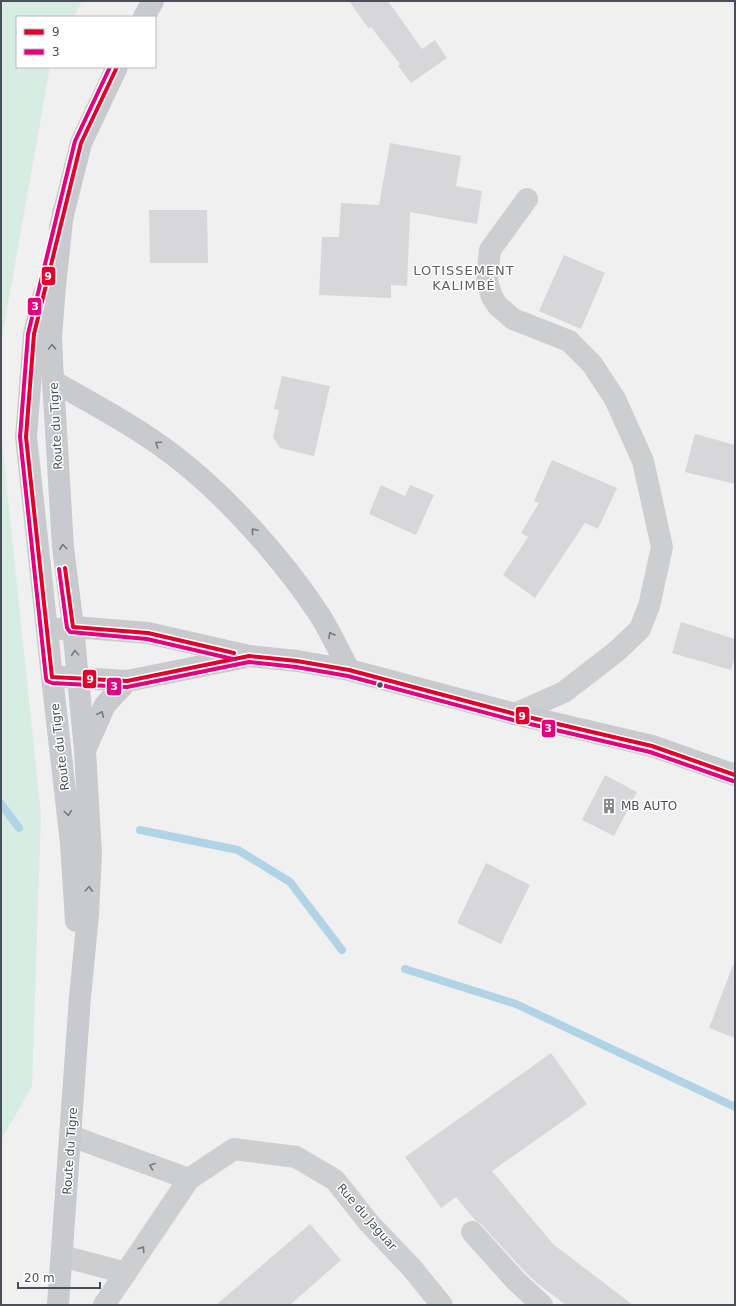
<svg xmlns="http://www.w3.org/2000/svg" width="736" height="1306" font-family="'DejaVu Sans',sans-serif">
	<rect width="100%" height="100%" fill="#f0f0f0"/>
	<path fill="#d7ece2" d="M 1,1 L 82,1 L 74,17 L 17,17 L 17,67 L 50,67 L 1,343 Z
		M 1,433 L 41,814 L 32,1086 L 1,1140 Z"/>
	<g fill="none" stroke-linecap="round" stroke-linejoin="round">
		<path stroke="#b0d3e6" stroke-width="8" d="M 1,804 L 19,828
			M 140,830 L 238,850 L 290,882 L 342,950
			M 405,969 L 516,1004 L 735,1107"/>
	</g>
	<path fill="#d7d7d9" d="M 349,1 L 388,1 L 422,49 L 435,40 L 447,58 L 411,83 L 398,66 L 400,64 L 371,27 L 369,29 Z
		M 390,143 L 461,156 L 456,186 L 482,191 L 477,224 L 410,212 L 407,286 L 391,285 L 391,298 L 319,295 L 322,237 L 339,237 L 341,203 L 379,205 Z
		M 149,210 L 207,210 L 208,263 L 150,263 Z
		M 564,255 L 605,273 L 581,329 L 539,311 Z
		M 282,376 L 330,386 L 314,456 L 280,448 L 273,437 L 279,410 L 274,409 Z
		M 695,434 L 735,445 L 735,484 L 685,472 Z
		M 552,460 L 617,488 L 598,529 L 585,523 L 535,598 L 503,575 L 528,537 L 521,533 L 539,503 L 534,501 Z
		M 381,485 L 405,496 L 410,485 L 434,495 L 416,535 L 369,514 Z
		M 681,622 L 735,639 L 735,656 L 731,670 L 672,653 Z
		M 605,775 L 637,792 L 614,836 L 582,820 Z
		M 486,863 L 530,885 L 501,944 L 457,923 Z
		M 733,965 L 735,965 L 735,1038 L 709,1028 Z
		M 551,1053 L 587,1104 L 492,1171 L 553,1244 L 633,1305 L 566,1305 L 537,1283 L 525,1272 L 481,1224 L 475,1220 L 456,1197 L 441,1208 L 405,1157 Z
		M 310,1224 L 341,1260 L 290,1305 L 216,1305 Z"/>
	<g fill="none" stroke-linecap="round" stroke-linejoin="round">
		<path stroke="#ccced0" stroke-width="22" d="M 515,714 L 564,692 L 617,651 L 640,629 L 649,606 L 662,547 L 643,461 L 615,399 L 592,364 L 569,341 L 513,319 L 498,306 L 492,297 L 487,281 L 490,250 L 527,199
			M 71,1136 L 189,1179
			M 472,1232 L 516,1281 L 542,1305
			M 62,1256 L 126,1273
			M 104,1305 L 189,1179 L 234,1149 L 296,1157 L 335,1180 L 369,1223 L 411,1267 L 442,1305"/>
		<path stroke="#c8cacd" stroke-width="22" d="M 144,17 L 153,1
			M 60,227 L 81,143 L 117,67
			M 44,294 L 34,334 L 26,437 L 52,677 L 71,843 L 76,921
			M 53,381 C 93,404 135,426 172,454 C 226,495 281,557 319,614 C 330,631 339,651 349,670
			M 58,629 L 73,627 L 148,633 L 249,656 L 297,661 L 349,670 L 515,714 L 652,746 L 735,775
			M 63,677 L 127,681 L 242,658
			M 85,750 L 105,705 L 127,681
			M 58,1305 L 80,997 L 88,915 L 91,854 L 85,750 L 73,627 L 63,547 L 53,381 L 51,336 L 55,286 L 63,212"/>
		<defs>
			<path id="bus-1" d="M 117,67 L 81,143 L 34,334 L 26,437 L 52,677 L 127,681 L 249,656 L 297,661 L 349,670 L 515,714 L 652,746 L 735,775
				M 65,568 L 73,627 L 148,633 L 234,653"/>
			<path id="bus-2" d="M 110,67 L 75,141 L 28,334 L 20,437 L 46,678 L 47,681 L 52,683 L 127,687 L 249,662 L 296,667 L 348,676 L 513,720 L 650,752 L 733,781
				M 59,569 L 67,628 L 70,632 L 147,639 L 233,659"/>
		</defs>
		<use href="#bus-1" stroke="#fff" stroke-width="7"/>
		<use href="#bus-2" stroke="#fff" stroke-width="7"/>
		<use href="#bus-1" stroke="#e4002b" stroke-width="4"/>
		<use href="#bus-2" stroke="#e5007d" stroke-width="4"/>
	</g>
	<defs><path id="oneway-chevron" d="M-2-3.5L2.5 0L-2 3.5" fill="none" stroke-width="1.6" stroke-linecap="round" stroke-linejoin="round"/></defs>
	<g stroke="#757a82">
		<use href="#oneway-chevron" transform="translate(52 347) rotate(-92)"/>
		<use href="#oneway-chevron" transform="translate(158 444) rotate(-145)"/>
		<use href="#oneway-chevron" transform="translate(254 531) rotate(-130)"/>
		<use href="#oneway-chevron" transform="translate(63 547) rotate(-95)"/>
		<use href="#oneway-chevron" transform="translate(331 635) rotate(-119)"/>
		<use href="#oneway-chevron" transform="translate(75 653) rotate(-95)"/>
		<use href="#oneway-chevron" transform="translate(101 714) rotate(-65)"/>
		<use href="#oneway-chevron" transform="translate(68 813) rotate(83)"/>
		<use href="#oneway-chevron" transform="translate(89 889) rotate(-87)"/>
	</g>
	<g stroke="#777b83">
		<use href="#oneway-chevron" transform="translate(152 1166) rotate(-160)"/>
		<use href="#oneway-chevron" transform="translate(142 1249) rotate(-56)"/>
	</g>
	<defs>
		<symbol id="building-bare" viewBox="-9 -9 18 18"><path d="M-4-6H4V6H1V3H-1V6H-4ZM-2.5-4.3h1.7v1.8h-1.7ZM.8-4.3h1.7v1.8H.8ZM-2.5-1h1.7V.8h-1.7ZM.8-1h1.7V.8H.8Z" fill="#83878e" stroke="#fff" stroke-width="2.5" paint-order="stroke"/></symbol>
	</defs>
	<g fill-rule="evenodd">
		<use href="#building-bare" x="598" y="795" width="22" height="22"/>
	</g>
	<circle fill="#494f59" stroke="#fff" stroke-width="1.5" cx="380" cy="685" r="3.5"/>
	<g text-anchor="middle" dominant-baseline="central" stroke-width="3" stroke-linejoin="round" paint-order="stroke">
		<g font-size="12" fill="#494f59" stroke="#fff">
			<text transform="translate(56 426) rotate(-93)">Route du Tigre</text>
			<text transform="translate(60 747) rotate(-97)">Route du Tigre</text>
			<text transform="translate(70 1151) rotate(-86)">Route du Tigre</text>
			<text transform="translate(367 1217) rotate(49)">Rue du Jaguar</text>
		</g>
		<g font-size="12" fill="#494f59" stroke="#fff" text-anchor="start">
			<text x="621" y="806">MB AUTO</text>
		</g>
		<g font-size="13" letter-spacing="1" fill="#5c5e62" stroke="#fff">
			<text x="464" y="270">LOTISSEMENT<tspan x="464" dy="15">KALIMBÉ</tspan></text>
		</g>
	</g>
	<g stroke="#fff" stroke-width="1.5">
		<rect x="41" y="266" width="15" height="20" rx="4" fill="#e4002b"/>
		<rect x="27" y="297" width="15" height="19" rx="4" fill="#e5007d"/>
		<rect x="82" y="669" width="15" height="20" rx="4" fill="#e4002b"/>
		<rect x="106" y="677" width="16" height="19" rx="4" fill="#e5007d"/>
		<rect x="515" y="706" width="15" height="19" rx="4" fill="#e4002b"/>
		<rect x="541" y="719" width="15" height="19" rx="4" fill="#e5007d"/>
	</g>
	<g font-size="11" text-anchor="middle" font-weight="bold" fill="#fff">
		<text x="48" y="280">9</text>
		<text x="35" y="310">3</text>
		<text x="90" y="683">9</text>
		<text x="114" y="690">3</text>
		<text x="522" y="720">9</text>
		<text x="548" y="732">3</text>
	</g>
	<rect width="736" height="1306" fill="none" stroke="#494f59" stroke-width="4"/>
	<rect x="16" y="16" width="140" height="52" fill="#ffffff" stroke="#b6b9bd"/>
	<rect x="24" y="29" width="20" height="6" fill="#e4002b" stroke="#b6b9bd"/>
	<text x="52" y="36" font-size="12" fill="#494f59">9</text>
	<rect x="24" y="49" width="20" height="6" fill="#e5007d" stroke="#b6b9bd"/>
	<text x="52" y="56" font-size="12" fill="#494f59">3</text>
	<path d="M18 1282v6h82v-6" fill="none" stroke="#494f59" stroke-width="2"/>
	<text x="24" y="1282" font-size="12" fill="#494f59" stroke="#ffffff" stroke-width="3" paint-order="stroke">20 m</text>
</svg>
